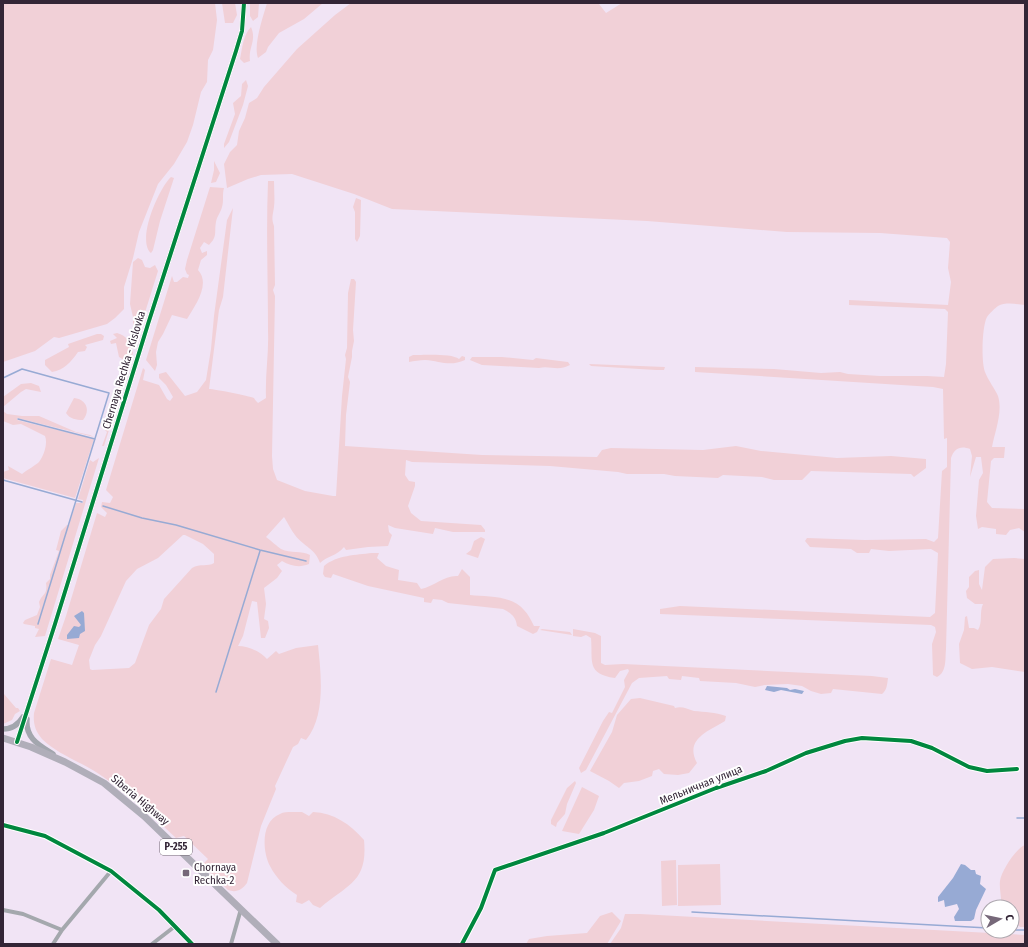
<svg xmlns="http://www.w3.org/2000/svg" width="1028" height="947" font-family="'Fira Sans Condensed',sans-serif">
	<rect width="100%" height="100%" fill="#f1e4f5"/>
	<path fill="#f1d0d7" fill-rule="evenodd" d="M 3,3 L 215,3 L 217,20 L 213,50 L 208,60 L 207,82 L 201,92 L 193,125 L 187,142 L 174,164 L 158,184 L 139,232 L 133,258 L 124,287 L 124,309 L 115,318 L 107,324 L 59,338 L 54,337 L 35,351 L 3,362 Z
		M 222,3 L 235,3 L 237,15 L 233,23 L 225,23 Z
		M 250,3 L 259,3 L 258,17 L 253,21 L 250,16 Z
		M 267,3 L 323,3 L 304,19 L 279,33 L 268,47 L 266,52 L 258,58 C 253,45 263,17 267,3 Z
		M 351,3 L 600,3 L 599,4 L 606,13 L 622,3 L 1025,3 L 1025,305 C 1017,304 1005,302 998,306 C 995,308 989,314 987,317 C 982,326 981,362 985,372 C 988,380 995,389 998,396 C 1003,412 995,431 992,447 L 1005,447 L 1004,458 L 994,458 L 991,461 L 987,502 L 992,508 L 1025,509 L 1025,532 L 1019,528 L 1010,530 L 1006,535 L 996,534 L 996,529 L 982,527 L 978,529 L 976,516 L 979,480 L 983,473 L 981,457 L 976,457 L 970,477 L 972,456 L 970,449 C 960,445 954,449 951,458 L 946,649 C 945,659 947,672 937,677 L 933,675 L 932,644 L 936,632 L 935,627 L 931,625 L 660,614 L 660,609 L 680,606 L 930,617 L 935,613 L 938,553 L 931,549 L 889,551 L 871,549 L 869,553 L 857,553 L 851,549 L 810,547 L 805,541 L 807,538 L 865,540 L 926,539 L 934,542 L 938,538 L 942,471 L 947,467 L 947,438 L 944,439 L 943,389 L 933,387 L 695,372 L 695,367 L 774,369 L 821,373 L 840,372 L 848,374 L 880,376 L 927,376 L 944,377 L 946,364 L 948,312 L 945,309 L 849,305 L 849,300 L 948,305 L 951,282 L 948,268 L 950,242 L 947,238 L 880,233 L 787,232 L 647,221 L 392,209 L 354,194 L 292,174 L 261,175 L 248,179 L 227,188 L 224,164 L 230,152 L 237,145 L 239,131 L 245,118 L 249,103 L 257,98 L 264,87 L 297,49 L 335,15 Z
		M 251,27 C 257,41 248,47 250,61 L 244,63 L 240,59 C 242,49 243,35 251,27 Z
		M 246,80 L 248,86 L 243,105 L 229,142 L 224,148 L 224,144 L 235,114 L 233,103 L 241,96 L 242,84 Z
		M 214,161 L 220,173 L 216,182 L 211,183 L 214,170 Z
		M 171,177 L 174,178 L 160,221 L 153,250 L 151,253 C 136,240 159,188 171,177 Z
		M 268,181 L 274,181 C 274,190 275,199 274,207 C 273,215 271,218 274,226 L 275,285 L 273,290 L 275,296 L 272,456 L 273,469 L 277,480 L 305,491 L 333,496 L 336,496 L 342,396 L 346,359 L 345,355 L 347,348 L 348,293 L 351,279 L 354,279 L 356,282 L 353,330 L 354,341 L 352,351 L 352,357 L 348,377 L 350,382 L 346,415 L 345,446 L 482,455 L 597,457 L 602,450 L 611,448 L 703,450 L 736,446 L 761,451 L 837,458 L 891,456 L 926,459 L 926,468 L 914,477 L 911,474 L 811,471 L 802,480 L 774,480 L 762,477 L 723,475 L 718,478 L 675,476 L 664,474 L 627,474 L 618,472 L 550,466 L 412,462 L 406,460 L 405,475 L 409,481 L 415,482 L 415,486 L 408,506 L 411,513 L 421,521 L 481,525 L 485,530 L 485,532 L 453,532 L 435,528 L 433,534 L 395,528 L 388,525 L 389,532 L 392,535 L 388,546 L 368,547 L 346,550 L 344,547 C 337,556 327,556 320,563 C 315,548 304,547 295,535 C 291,530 288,523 284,517 L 266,537 C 270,540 278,547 281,549 C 291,554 301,550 310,555 L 309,564 C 299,568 291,566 282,561 L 277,565 L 282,571 L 277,578 L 264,588 L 266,604 L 264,619 L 268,621 L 269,628 L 265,638 L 261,638 L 257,602 L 252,601 L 243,636 L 238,646 C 248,646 260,651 267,659 L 276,651 L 279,654 L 296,648 L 318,645 C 321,674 326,716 306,740 L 301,738 L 298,744 L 293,747 L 275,786 L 276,789 L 261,826 L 247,883 C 242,890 236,893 228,890 L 202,865 L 208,859 L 184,836 L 176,838 C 152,815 127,793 99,774 C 81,762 57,754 42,739 C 35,731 33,723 34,713 L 51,659 L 72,665 L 79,645 L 58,639 L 66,616 L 97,513 L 105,517 L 107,513 L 101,507 L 102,502 L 110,503 L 113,497 L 106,490 L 143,368 L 145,370 L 143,380 L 159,385 L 167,399 L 170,401 L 173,397 L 166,385 L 159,378 L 159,374 L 166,372 L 185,396 L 197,392 L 206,380 L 211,349 L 214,316 L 227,220 L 233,208 L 223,297 L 219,310 L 209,389 C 215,389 249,396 254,398 C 255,400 257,402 258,403 L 266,398 C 265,375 269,353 268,331 C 268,280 266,231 268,181 ZM 183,535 L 185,535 L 203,544 L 214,554 L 214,563 C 208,567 200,563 192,568 L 164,599 L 161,609 L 149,625 L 135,663 L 129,668 L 92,670 L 90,669 L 89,660 L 95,645 L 101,636 L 126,581 L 137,569 L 158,558 Z
		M 210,187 L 224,188 C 222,195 224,200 222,207 C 221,212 217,216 216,222 C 214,232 218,236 209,245 L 204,242 L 200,248 L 202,253 L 207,251 L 207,255 L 201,260 L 198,270 C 211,284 195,306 187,319 L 172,315 L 163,334 L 158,342 L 156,352 L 157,365 L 155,371 L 146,360 L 172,276 L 174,282 L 177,282 L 183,277 L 188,278 L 189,275 L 187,274 L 185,269 L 187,260 Z
		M 356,198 L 361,200 L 360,236 L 357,242 L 355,239 L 355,212 L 353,207 Z
		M 138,258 L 142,260 L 145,267 L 150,268 L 155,265 L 158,271 L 137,338 L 133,325 L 133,317 L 130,304 L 133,262 Z
		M 117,333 C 127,336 131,342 133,353 L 104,446 L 102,446 L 107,432 L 105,430 L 120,380 L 122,374 L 126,370 L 126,361 L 119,357 L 116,343 L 111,344 L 110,341 L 117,338 L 113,334 Z
		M 97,334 L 101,334 L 104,336 L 103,340 L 85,345 L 87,347 L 85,351 L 78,352 C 71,362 64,370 52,372 L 45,365 L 45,360 L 69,347 L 68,344 Z
		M 413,355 C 423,355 452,353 459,359 L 462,356 L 465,357 L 465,360 C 450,367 440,361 425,360 C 420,360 414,361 409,362 L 409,357 Z
		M 472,357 L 502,357 L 533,360 L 536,358 L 568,362 L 570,365 C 557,372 550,365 539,368 L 482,365 L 470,360 Z
		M 589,364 L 665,367 L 664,370 L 656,370 L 591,366 Z
		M 31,383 L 39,386 L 41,392 L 26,389 L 21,392 L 3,407 L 3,397 L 21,384 Z
		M 74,398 C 86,399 91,410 83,420 C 76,420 70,419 66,413 Z
		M 3,411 L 7,414 L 22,416 L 39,416 L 76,432 L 90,435 L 94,437 L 17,418 L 17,420 L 94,439 L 75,498 L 3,478 L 3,472 L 9,470 L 8,466 L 22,474 C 27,470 36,465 39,462 C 44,456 48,443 45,436 L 21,424 L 13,425 L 3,421 Z
		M 99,458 L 45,636 L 35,637 L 39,629 L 35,628 L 35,626 L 24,624 L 23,623 L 25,620 L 37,615 L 40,607 L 39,602 C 42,594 48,595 46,583 L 50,579 L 50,575 L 59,551 L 56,550 L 61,531 L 67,525 L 69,525 L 76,503 L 83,503 L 83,500 L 78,499 L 90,460 L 93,462 Z
		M 481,537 L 485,539 L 478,558 L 466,554 L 471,550 L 474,541 Z
		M 372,553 L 379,553 L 377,558 L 386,566 L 399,570 L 398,580 L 417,583 L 421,589 C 435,586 444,575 458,576 L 462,569 L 470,577 L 470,595 C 487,597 512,595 524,610 C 528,614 531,620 534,626 L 540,626 L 537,632 L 533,634 L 517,626 C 516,617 511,613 503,609 L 448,603 L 442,600 L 433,599 L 431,603 L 424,602 L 424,598 L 368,586 L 333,574 L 331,578 L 325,577 L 323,574 L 324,566 C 337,555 356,555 372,553 Z
		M 1014,558 L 1025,559 L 1025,672 L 992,667 L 972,669 L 960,663 L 959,644 L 964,630 L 965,617 L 967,616 L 969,628 L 974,628 L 978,630 C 983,622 979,613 983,604 L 975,604 L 967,598 L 966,591 L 969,587 L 969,577 L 975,571 L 979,570 L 979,584 L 982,590 L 985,567 L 993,559 Z
		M 542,629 L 570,632 L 572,635 L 540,630 Z
		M 573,629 L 595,633 L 601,636 L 601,663 L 605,665 L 623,664 L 872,676 L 888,678 C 887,685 887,690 882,694 L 833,689 L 831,693 L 821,694 L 811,691 L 802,686 L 788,684 L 765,685 L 755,687 L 736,683 L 700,681 L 699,678 L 682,676 L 681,680 L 669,679 L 667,676 L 639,678 L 632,683 L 586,770 L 581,773 L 579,768 L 603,721 L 609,712 L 612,713 L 625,687 L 624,680 L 629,671 L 628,669 L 620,671 L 615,678 C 586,674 593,661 591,638 L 586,635 L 581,637 L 573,636 Z
		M 4,694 L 16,708 L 18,708 L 20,711 L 15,714 L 12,720 L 3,724 L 3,695 Z
		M 640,698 L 674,706 L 675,708 C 682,706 687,709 694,711 C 705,712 715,712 726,716 L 725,721 C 709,731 684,739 697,763 L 689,773 L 678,775 L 664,774 L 659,769 L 653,771 L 652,776 L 639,781 L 624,783 L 619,788 L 609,781 L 590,771 L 612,732 L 617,715 L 631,699 Z
		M 575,781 L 576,783 L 567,804 L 565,814 L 557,823 L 556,827 L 551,824 L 551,820 L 567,788 Z
		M 582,787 L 599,796 L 594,810 L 579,834 L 562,831 Z
		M 292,812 L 302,812 L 309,816 L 313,812 C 334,813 350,824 364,840 C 368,882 348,884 320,908 L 313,905 L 309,900 L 302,904 L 296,902 L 297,895 C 286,888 276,878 270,866 C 262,851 261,821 280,814 C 283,812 288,812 292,812 Z
		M 1025,845 L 1025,927 L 1020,927 L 1012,919 L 1012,907 L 1001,907 C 1002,898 999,889 1000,881 C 1001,872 1016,848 1025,845 Z
		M 676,860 L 677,905 L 662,906 L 661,861 Z
		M 720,864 L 721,905 L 678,906 L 678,865 Z
		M 612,912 L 621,921 L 607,944 L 526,944 L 529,939 L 547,936 L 587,933 L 600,916 Z
		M 625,914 L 640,914 L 1025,935 L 1025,944 L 610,944 L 621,928 Z"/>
	<path fill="#97aad4" d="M 82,611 L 84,613 L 85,631 L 80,634 L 79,638 L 67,639 L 67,635 L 74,626 L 79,627 L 81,625 L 74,616 Z
		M 767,686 L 787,688 L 790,690 L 795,689 L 804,691 L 802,694 L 781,690 L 774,692 L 765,690 Z
		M 961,864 L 965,865 L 971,870 L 975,870 L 976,874 L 981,876 L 980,884 L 986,889 L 976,910 L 974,919 L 971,921 L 955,921 L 954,917 L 959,909 L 957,904 L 945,907 L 944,900 L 938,902 L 938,897 L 953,878 Z"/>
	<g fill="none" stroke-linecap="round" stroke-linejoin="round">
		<path stroke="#97aad4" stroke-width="1.5" d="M 3,378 L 22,369 L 109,393 L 38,624
			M 18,419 L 95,439
			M 3,480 L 82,502
			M 103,506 L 142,518 L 176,525 L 260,550 L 306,561
			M 216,692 L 260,551
			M 1017,818 L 1025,818
			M 692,912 L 988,928
			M 1012,930 L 1025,930"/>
		<path stroke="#a4a8ad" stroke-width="4" d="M 3,825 L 45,836 L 111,871 L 159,910 L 192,944
			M 3,910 L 23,914 L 62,930
			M 53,944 L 62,930 L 111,871
			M 152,944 L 174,927
			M 231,944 L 241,909
			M 462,944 L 481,908 L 495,870 L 604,833 L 716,788 L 766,771 L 806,753 L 845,741 L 862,738 L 911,741 L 932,748 L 969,767 L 987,771 L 1017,769"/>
		<path stroke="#a3a6ae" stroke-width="5.5" d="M 27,719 C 25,738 39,745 53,754
			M 3,729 C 12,729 18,725 23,717
			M 17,742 L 55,624 L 148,324 L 236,51 L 242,31 L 244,3"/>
		<path stroke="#b0aeb9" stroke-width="7" d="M 3,738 L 31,747 L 65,762 L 104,783 L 144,816 L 277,944"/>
		<defs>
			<path id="cycleway" d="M 17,742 L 55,624 L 148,324 L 236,51 L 242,31 L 244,3
				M 3,825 L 45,836 L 111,871 L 159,910 L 192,944
				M 462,944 L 481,908 L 495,870 L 604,833 L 716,788 L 766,771 L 806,753 L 845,741 L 862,738 L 911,741 L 932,748 L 969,767 L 987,771 L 1017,769"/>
		</defs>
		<use href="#cycleway" stroke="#fff" stroke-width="6"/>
		<use href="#cycleway" stroke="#00873e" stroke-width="4"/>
	</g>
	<rect fill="#766879" stroke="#fff" stroke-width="1.5" x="182" y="869" width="8" height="8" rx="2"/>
	<g text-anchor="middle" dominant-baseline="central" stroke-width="4" stroke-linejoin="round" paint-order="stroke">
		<rect fill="#fff" stroke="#706672" stroke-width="1" x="160" y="839" width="32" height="16" rx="3"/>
		<g font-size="10" font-weight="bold" fill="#332536">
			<text x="176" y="847">Р-255</text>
		</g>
		<g font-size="11" fill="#332536" stroke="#fff">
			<text transform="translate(124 370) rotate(-73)">Chernaya Rechka - Kislovka</text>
			<text transform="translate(701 785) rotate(-22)">Мельничная улица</text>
			<text transform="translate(140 800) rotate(40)">Siberia Highway</text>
		</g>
		<g font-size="11" fill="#332536" stroke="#fff" text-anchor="start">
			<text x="194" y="867">Chornaya<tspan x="194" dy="13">Rechka-2</tspan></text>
		</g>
	</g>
	<rect width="1028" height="947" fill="none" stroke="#332536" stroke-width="8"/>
	<g transform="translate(1000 919) rotate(81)"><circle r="19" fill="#ffffff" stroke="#ada8af"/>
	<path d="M0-3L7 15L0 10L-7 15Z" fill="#766879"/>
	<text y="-6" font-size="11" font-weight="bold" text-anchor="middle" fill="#332536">С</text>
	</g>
</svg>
